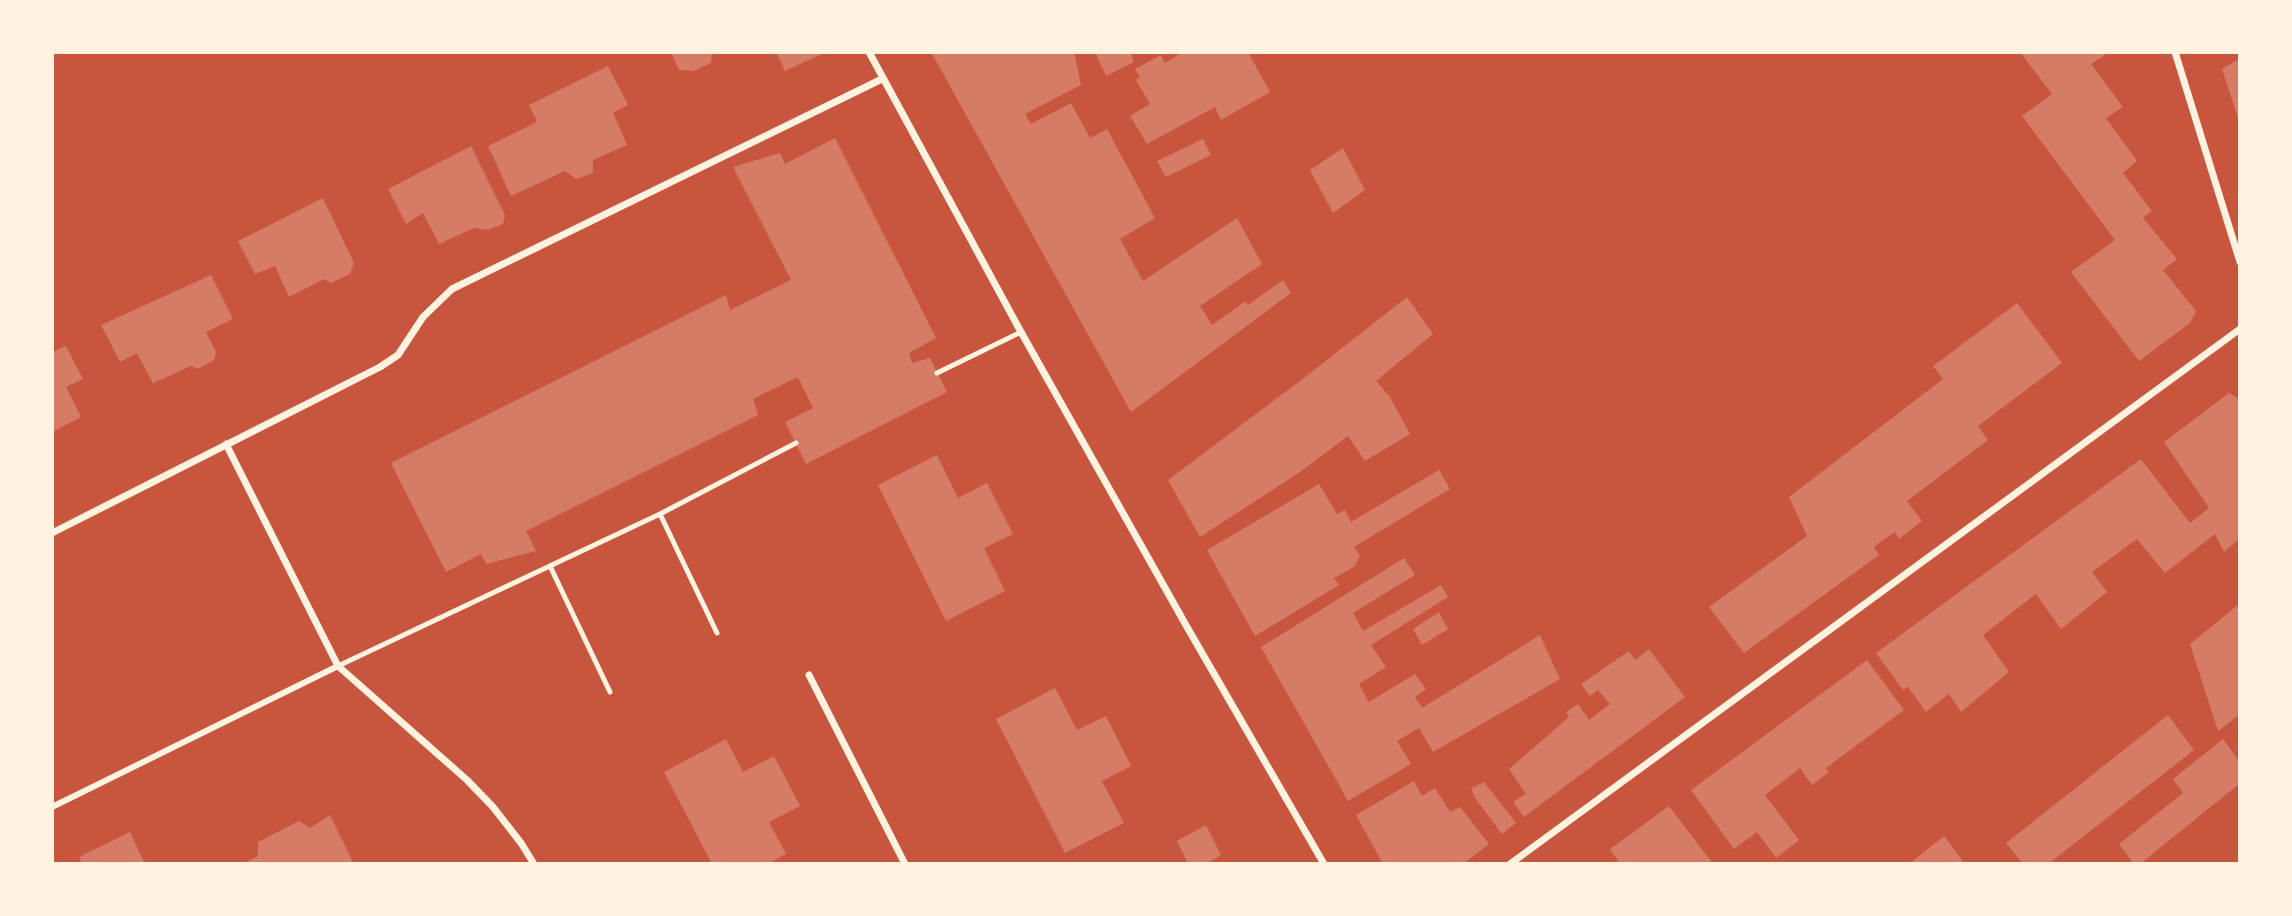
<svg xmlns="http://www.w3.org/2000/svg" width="2292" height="916" font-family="Arial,sans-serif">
	<rect width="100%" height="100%" fill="#c8553d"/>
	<path fill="#d67c66" d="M 671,52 L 712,52 L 711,63 L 694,71 L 679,70 Z
		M 776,52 L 826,52 L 785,71 Z
		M 931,52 L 1074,52 L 1081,85 L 1025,114 L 1031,124 L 1071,103 L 1090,138 L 1107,129 L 1155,218 L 1120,239 L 1143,281 L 1237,218 L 1262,264 L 1200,306 L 1212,325 L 1246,301 L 1248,305 L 1283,280 L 1291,293 L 1131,412 Z
		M 1095,52 L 1130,52 L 1134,62 L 1106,76 Z
		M 1183,52 L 1248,52 L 1270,92 L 1221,120 L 1215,107 L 1147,144 L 1130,116 L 1150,104 L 1136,80 L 1140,77 L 1135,69 L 1161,55 L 1165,63 Z
		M 2020,52 L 2103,52 L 2105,55 L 2091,64 L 2123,107 L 2106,118 L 2137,161 L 2123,173 L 2152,211 L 2143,218 L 2177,259 L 2163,270 L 2196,311 L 2190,323 L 2139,361 L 2071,272 L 2115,240 L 2022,116 L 2052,94 Z
		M 2239,59 L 2239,121 L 2222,69 Z
		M 608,66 L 628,105 L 613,113 L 627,145 L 593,160 L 593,173 L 576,179 L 565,171 L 511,196 L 488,146 L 537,122 L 529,105 Z
		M 835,138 L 936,338 L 909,353 L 912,363 L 930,358 L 947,392 L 806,464 L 785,422 L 813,408 L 798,377 L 753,399 L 758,415 L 526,531 L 536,551 L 486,564 L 481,554 L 446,572 L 391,463 L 726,295 L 730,310 L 791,280 L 733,167 L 780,153 L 785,164 Z
		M 1203,139 L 1211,155 L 1166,177 L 1157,161 Z
		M 471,146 L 505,215 L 503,224 L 488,230 L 474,228 L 439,244 L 423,213 L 406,224 L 388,189 Z
		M 1343,148 L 1365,190 L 1333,213 L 1310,170 Z
		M 323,198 L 354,263 L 350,274 L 331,283 L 324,279 L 289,297 L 275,266 L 255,274 L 238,241 Z
		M 211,275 L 233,319 L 206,332 L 216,352 L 214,360 L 198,369 L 191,366 L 153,383 L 137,353 L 120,362 L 101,325 Z
		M 1407,297 L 1433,334 L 1376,381 L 1390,397 L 1410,434 L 1365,461 L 1348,436 L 1300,472 L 1200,537 L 1168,480 L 1309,374 Z
		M 2017,303 L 2062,363 L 1978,426 L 1988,440 L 1907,501 L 1922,521 L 1899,539 L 1895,532 L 1876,545 L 1874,547 L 1879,555 L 1744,653 L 1709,607 L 1807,536 L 1789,497 L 1943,379 L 1933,366 Z
		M 66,346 L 83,379 L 66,387 L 81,417 L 52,432 L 52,352 Z
		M 2229,393 L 2239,399 L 2239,539 L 2224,552 L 2215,534 L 2165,573 L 2137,539 L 2092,572 L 2107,592 L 2061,629 L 2036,594 L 1983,635 L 2009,672 L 1961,712 L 1949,694 L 1926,712 L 1908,687 L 1903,690 L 1876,653 L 2141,459 L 2190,523 L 2209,508 L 2164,442 Z
		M 937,455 L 958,498 L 987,483 L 1013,534 L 984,548 L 1005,591 L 946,621 L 878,485 Z
		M 1439,470 L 1450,489 L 1354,547 L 1360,556 L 1354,567 L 1334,578 L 1339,585 L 1255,636 L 1207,550 L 1319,484 L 1337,514 L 1345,510 L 1351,522 Z
		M 1404,558 L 1415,575 L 1353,613 L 1363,631 L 1441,585 L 1448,597 L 1371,645 L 1386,667 L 1359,684 L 1369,702 L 1415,674 L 1426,689 L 1415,697 L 1422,708 L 1540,635 L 1560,679 L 1433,752 L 1419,728 L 1397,741 L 1411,764 L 1348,801 L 1261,647 Z
		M 2239,604 L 2239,715 L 2218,731 L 2190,644 Z
		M 1439,612 L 1448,629 L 1422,645 L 1413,629 Z
		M 1649,649 L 1685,697 L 1524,817 L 1513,802 L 1526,794 L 1509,769 L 1569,717 L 1566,712 L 1578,704 L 1589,720 L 1610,704 L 1598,690 L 1590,696 L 1581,684 L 1629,651 L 1635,660 Z
		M 1867,660 L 1904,710 L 1826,768 L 1829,772 L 1812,785 L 1800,768 L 1765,795 L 1799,840 L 1776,858 L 1757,832 L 1734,849 L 1691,790 Z
		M 1055,688 L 1077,730 L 1106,716 L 1131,766 L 1102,781 L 1124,823 L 1065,853 L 996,719 Z
		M 2168,715 L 2194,750 L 2048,864 L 2023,864 L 2006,843 Z
		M 726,739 L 743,772 L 774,756 L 800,806 L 769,822 L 786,854 L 768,864 L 712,864 L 664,772 Z
		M 2223,739 L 2239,761 L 2239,784 L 2140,864 L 2134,864 L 2119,844 L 2183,793 L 2173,779 Z
		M 1414,781 L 1422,796 L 1435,788 L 1450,812 L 1460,807 L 1489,844 L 1463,864 L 1383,864 L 1356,815 Z
		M 1484,782 L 1516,823 L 1502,834 L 1475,798 L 1471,788 Z
		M 1669,806 L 1713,864 L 1620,864 L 1610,849 Z
		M 330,815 L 354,864 L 241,864 L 258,856 L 258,842 L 299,821 L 310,828 Z
		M 1206,825 L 1221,855 L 1206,864 L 1188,864 L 1177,841 Z
		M 130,832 L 145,864 L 82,864 L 79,857 Z
		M 1944,836 L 1965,864 L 1909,864 Z"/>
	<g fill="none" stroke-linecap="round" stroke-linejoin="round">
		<path stroke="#fff3e0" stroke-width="5" d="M 937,373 L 1021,332
			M 660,514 L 717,633
			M 550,566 L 610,692
			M 338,666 L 660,514 L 796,443"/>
		<path stroke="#fff3e0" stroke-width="6" d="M 52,807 L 338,666"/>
		<path stroke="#fff3e0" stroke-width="7" d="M 869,52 L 1021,332 L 1187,627 L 1324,864
			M 2175,52 L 2240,262
			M 226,444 L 338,666 L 467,780 L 493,807 L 521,843 L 534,864
			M 52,533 L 380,367 L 398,355 L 423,317 L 452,289 L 882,79
			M 809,675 L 905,864
			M 1510,864 L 2240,329"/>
	</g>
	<rect width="2292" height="916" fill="none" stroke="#fff3e0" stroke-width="108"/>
</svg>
